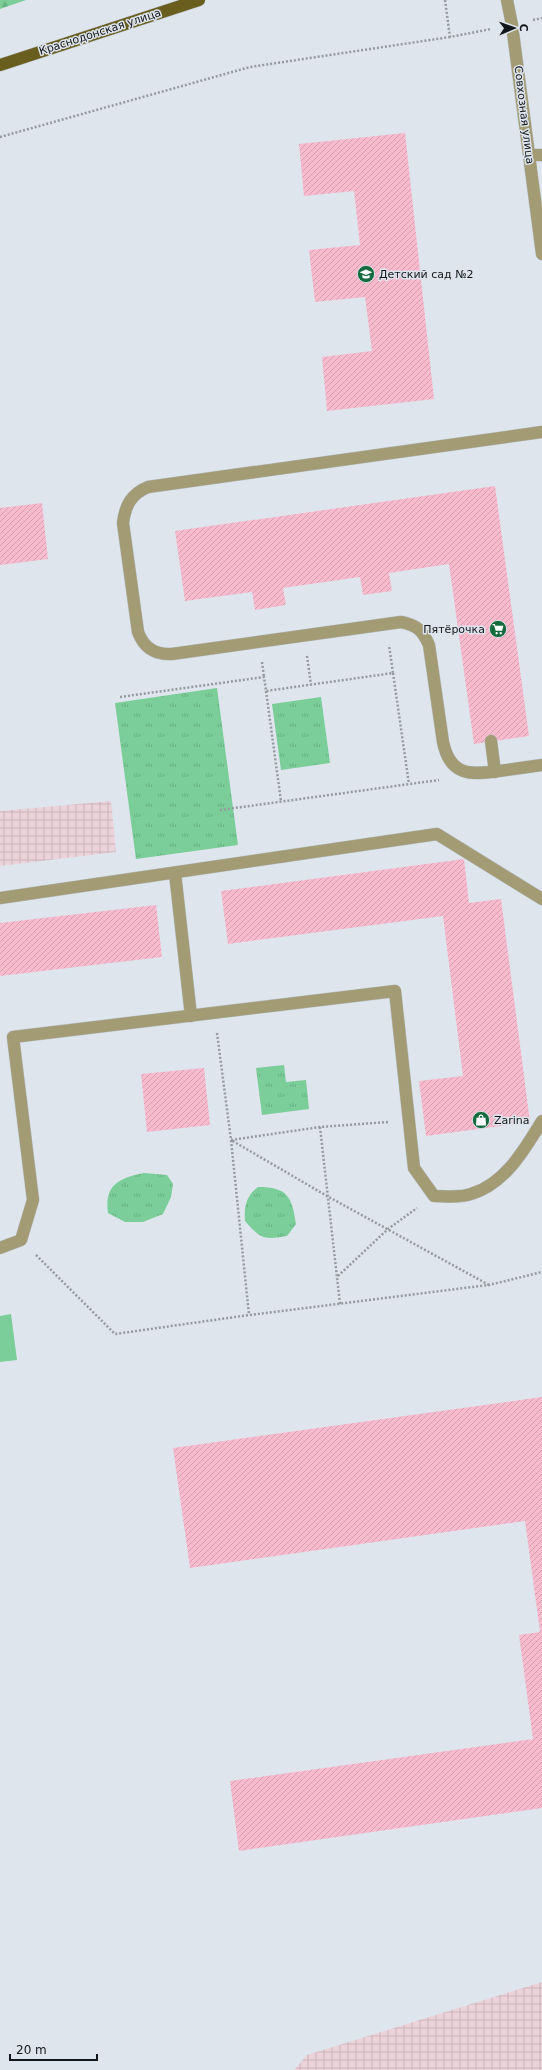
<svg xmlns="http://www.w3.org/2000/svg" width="542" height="2070" font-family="'DejaVu Sans',sans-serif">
	<defs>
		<pattern id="industrial-grid" width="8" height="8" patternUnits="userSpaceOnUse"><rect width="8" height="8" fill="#ecd3da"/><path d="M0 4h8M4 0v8" fill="none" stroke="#cab4ba"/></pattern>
		<pattern id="grass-tufts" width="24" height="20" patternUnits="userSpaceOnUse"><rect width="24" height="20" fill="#7bce99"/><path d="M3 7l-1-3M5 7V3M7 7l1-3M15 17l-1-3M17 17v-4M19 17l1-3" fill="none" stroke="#69b083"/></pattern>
		<pattern id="forest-firs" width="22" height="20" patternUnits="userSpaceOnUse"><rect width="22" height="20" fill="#7bce99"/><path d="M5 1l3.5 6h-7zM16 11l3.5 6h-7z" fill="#69b083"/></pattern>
		<pattern id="building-hatch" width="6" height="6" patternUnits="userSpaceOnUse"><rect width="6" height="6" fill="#f8bbce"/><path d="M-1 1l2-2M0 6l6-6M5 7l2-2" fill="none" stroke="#d4a0b0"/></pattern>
	</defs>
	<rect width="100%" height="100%" fill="#dee5ed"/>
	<path fill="url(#industrial-grid)" d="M 111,801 L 116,852 L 0,866 L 0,811 Z
		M 542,1982 L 542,2070 L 294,2070 L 307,2055 Z"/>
	<path fill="url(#grass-tufts)" d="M 217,688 L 238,845 L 136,859 L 115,703 Z
		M 321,697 L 330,763 L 281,770 L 272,704 Z
		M 284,1065 L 286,1082 L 306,1080 L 309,1109 L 262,1115 L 256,1068 Z
		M 144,1173 L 167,1175 L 173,1184 L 171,1197 L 163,1214 L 143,1222 L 125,1222 L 108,1213 C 104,1185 119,1178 144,1173 Z
		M 258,1187 C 288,1187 292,1197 296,1224 L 287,1236 C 263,1240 261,1239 245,1221 C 244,1207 246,1196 258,1187 Z"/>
	<path fill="url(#forest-firs)" d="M 0,0 L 26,0 L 0,9 Z"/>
	<path fill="#7bce99" d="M 11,1314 L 17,1360 L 0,1362 L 0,1316 Z"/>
	<path fill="url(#building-hatch)" d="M 405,133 L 434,399 L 327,411 L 322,357 L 372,351 L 365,297 L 315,302 L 309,250 L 360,245 L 354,191 L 304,196 L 299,144 Z
		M 495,486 L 529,736 L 474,744 L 449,564 L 389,573 L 392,591 L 377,593 L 363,595 L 360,577 L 283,588 L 286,605 L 255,610 L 252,592 L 185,601 L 175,531 Z
		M 42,503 L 48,559 L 0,565 L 0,508 Z
		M 464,859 L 469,903 L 501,899 L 530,1122 L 426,1136 L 419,1081 L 463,1076 L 443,916 L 228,944 L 221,891 Z
		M 156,905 L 162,957 L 0,976 L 0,923 Z
		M 204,1068 L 210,1125 L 147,1132 L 141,1074 Z
		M 542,1397 L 542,1808 L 239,1851 L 230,1781 L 533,1739 L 519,1635 L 540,1632 L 525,1521 L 190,1568 L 173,1448 Z"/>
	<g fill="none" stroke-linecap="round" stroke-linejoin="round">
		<defs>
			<path id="minor" d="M 507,0 L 512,25 L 542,254
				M 529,155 L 542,155
				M 542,432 L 148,487 C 131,494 125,506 123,523 L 138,632 C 144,648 155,655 172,654 L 401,622 C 417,625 423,631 429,645 L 443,742 C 450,776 470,775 499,771 C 513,769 528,767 542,765
				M 491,741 L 495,772
				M 175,873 L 191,1016
				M 0,898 L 437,834 L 542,899
				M 0,1248 L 21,1240 L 33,1200 L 13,1037 L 395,991 L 414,1168 L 434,1196 C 445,1196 461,1198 471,1194 C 505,1184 525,1149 542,1121"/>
			<path id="major" d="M 0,65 L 199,0"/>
		</defs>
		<use href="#minor" stroke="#b9c0c7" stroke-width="13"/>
		<use href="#major" stroke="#b9c0c7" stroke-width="13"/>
		<path stroke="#959aa0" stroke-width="2.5" stroke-dasharray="2 2" stroke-linecap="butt" d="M 445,0 L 450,37 L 491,29
			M 533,20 L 542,18
			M 0,137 L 250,67 L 450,37
			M 307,656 L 311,685
			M 262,662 L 264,677
			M 393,673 L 409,784
			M 266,691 L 281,801
			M 120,697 L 264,677 L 266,691 L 393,673 L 389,645
			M 220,810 L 439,780
			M 217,1033 L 231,1140 L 249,1315
			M 388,1122 L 320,1127 L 231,1140 L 327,1196 L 489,1285
			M 320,1127 L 340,1304
			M 36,1255 L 115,1334 L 249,1315 L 489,1285 L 542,1272
			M 338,1276 L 388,1229 L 417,1208"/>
		<use href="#minor" stroke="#a39b73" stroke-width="12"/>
		<use href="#major" stroke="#6a5e1e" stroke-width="12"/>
	</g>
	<defs>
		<symbol id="school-disc" viewBox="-11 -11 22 22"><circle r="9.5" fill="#146b3d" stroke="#dee5ed"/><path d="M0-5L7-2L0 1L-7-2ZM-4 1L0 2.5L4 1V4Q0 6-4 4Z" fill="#fff"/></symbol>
		<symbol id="supermarket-disc" viewBox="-11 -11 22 22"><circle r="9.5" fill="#146b3d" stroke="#dee5ed"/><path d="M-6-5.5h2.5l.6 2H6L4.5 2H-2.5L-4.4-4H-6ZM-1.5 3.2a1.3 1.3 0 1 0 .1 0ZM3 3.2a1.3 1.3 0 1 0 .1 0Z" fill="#fff"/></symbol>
		<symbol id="shop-disc" viewBox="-11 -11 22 22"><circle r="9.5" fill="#146b3d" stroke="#dee5ed"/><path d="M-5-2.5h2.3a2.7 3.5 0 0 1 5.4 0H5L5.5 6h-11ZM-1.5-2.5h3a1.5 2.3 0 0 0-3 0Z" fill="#fff"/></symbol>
	</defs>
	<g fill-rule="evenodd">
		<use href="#school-disc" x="356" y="264" width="20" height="20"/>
		<use href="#supermarket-disc" x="488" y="619" width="20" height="20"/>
		<use href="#shop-disc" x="471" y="1110" width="20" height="20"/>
	</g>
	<g text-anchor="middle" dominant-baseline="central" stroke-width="3" stroke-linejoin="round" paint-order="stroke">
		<g font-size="11" fill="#131619" stroke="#dee5ed">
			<text transform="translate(100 32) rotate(-18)">Краснодонская улица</text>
			<text transform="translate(524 115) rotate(83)">Совхозная улица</text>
		</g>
		<g font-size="11" fill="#131619" stroke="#dee5ed" text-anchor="start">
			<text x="379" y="274">Детский сад №2</text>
			<text x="485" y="629" text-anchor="end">Пятёрочка</text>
			<text x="494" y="1120">Zarina</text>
		</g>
	</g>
	<g transform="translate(514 28) rotate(88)" stroke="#dee5ed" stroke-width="3" paint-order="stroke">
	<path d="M0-3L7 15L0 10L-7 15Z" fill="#131619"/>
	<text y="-6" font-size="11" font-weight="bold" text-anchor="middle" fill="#131619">С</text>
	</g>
	<path d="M10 2054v6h87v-6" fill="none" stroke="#131619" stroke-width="2"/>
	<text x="16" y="2054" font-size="12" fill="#131619" stroke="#dee5ed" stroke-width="3" paint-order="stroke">20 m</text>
</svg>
